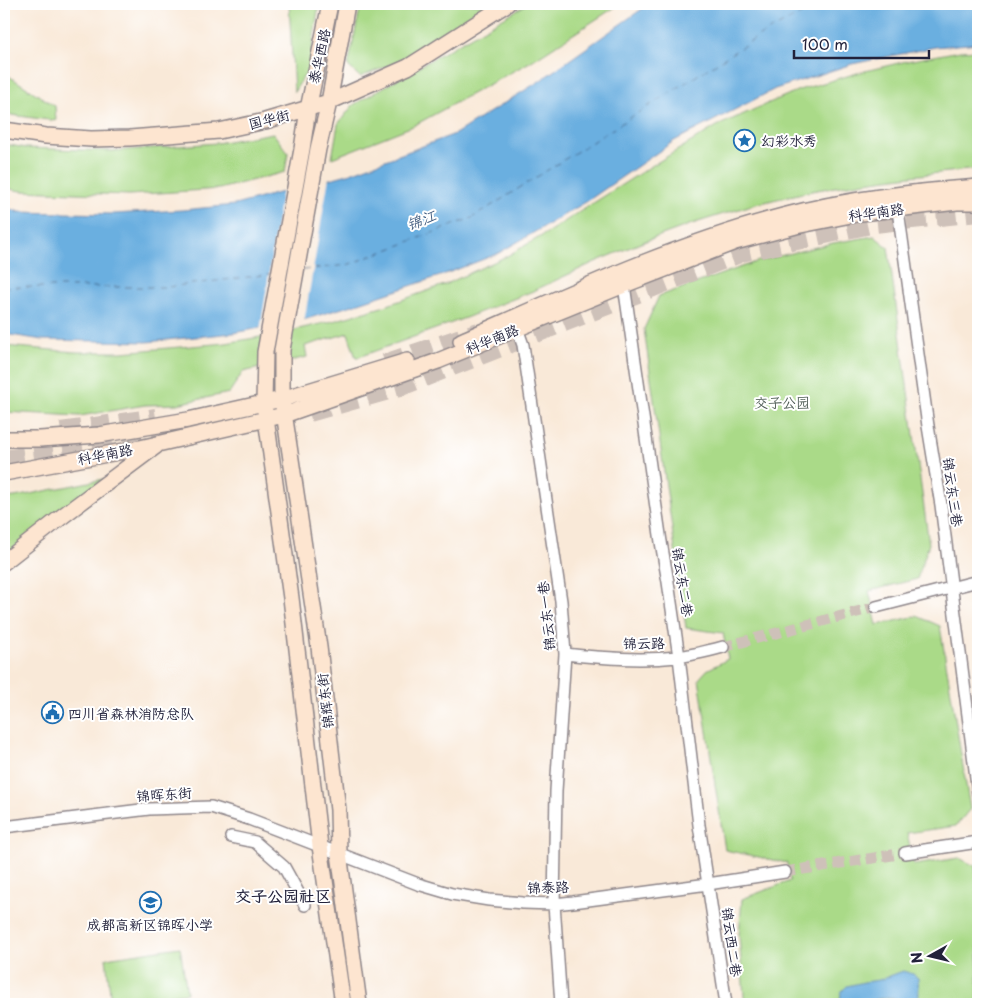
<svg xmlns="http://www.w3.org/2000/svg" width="982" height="1008" font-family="'Playpen Sans','LXGW WenKai TC',sans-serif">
	<rect width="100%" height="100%" fill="#fff"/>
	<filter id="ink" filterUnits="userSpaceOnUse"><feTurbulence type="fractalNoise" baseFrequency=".02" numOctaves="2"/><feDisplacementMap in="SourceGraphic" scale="10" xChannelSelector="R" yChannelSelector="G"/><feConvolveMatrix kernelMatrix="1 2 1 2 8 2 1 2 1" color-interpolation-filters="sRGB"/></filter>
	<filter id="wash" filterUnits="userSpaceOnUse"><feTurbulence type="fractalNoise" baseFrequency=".0096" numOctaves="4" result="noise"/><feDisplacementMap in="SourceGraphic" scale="20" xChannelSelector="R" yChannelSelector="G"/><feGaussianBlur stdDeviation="1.12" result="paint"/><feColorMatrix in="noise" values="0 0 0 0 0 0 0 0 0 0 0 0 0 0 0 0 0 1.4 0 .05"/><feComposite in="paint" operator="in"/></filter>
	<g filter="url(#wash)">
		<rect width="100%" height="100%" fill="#f9e9d8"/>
		<path fill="#aada88" stroke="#667e62" d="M 289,4 L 319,4 L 309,68 L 294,92 Z
			M 361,4 L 493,4 L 460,25 L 401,61 L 360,77 L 348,66 Z
			M 527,4 L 620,4 L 530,62 L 413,126 L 332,158 L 338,124 L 353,105 Z
			M 978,50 L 978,169 L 910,176 L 865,182 L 811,191 L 752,205 L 692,224 L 643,242 L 595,262 L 533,291 L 468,317 L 356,358 L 348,333 L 305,346 L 307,357 L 243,372 L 229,393 L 177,404 L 145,405 L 80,416 L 4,412 L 4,346 L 76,352 L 122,352 L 226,343 L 277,334 L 333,321 L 382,307 L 444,285 L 507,256 L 545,234 L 645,170 L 717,126 L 755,109 L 799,90 L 861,72 L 907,61 L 960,51 Z
			M 4,73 L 55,106 L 56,121 L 4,114 Z
			M 273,133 L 288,153 L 285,172 L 219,189 L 129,195 L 21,191 L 4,188 L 4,144 L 26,148 L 112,151 L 217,143 Z
			M 874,236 L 888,247 L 929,544 L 917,579 L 869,591 L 877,625 L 917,616 L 940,626 L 970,809 L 956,826 L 907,833 L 914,865 L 959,858 L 975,866 L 978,883 L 978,1004 L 747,1004 L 744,996 L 739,935 L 742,899 L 790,881 L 787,863 L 725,850 L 699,679 L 707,670 L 728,659 L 723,633 L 686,628 L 644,329 L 659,296 L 759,261 L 833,243 Z
			M 104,479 L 4,556 L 4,498 L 15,497 Z
			M 180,947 L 187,993 L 111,1002 L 106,958 Z"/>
		<path fill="#6bafe0" stroke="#46688e" d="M 649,4 L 978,4 L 978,43 L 935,47 L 852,64 L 775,89 L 674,141 L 586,202 L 497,254 L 440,276 L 356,304 L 303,320 L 233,333 L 147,342 L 43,340 L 4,334 L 4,208 L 19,211 L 16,212 L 114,214 L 182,210 L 235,205 L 348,174 L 455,134 L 538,82 Z
			M 903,971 L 913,974 L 918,978 L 919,995 L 915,1004 L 911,1004 L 903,1000 L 885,998 L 877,999 L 865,1004 L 840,1004 L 841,992 L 847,986 L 864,982 L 879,980 Z"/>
		<path fill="#f9e9d8" d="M 329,177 L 304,322 L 260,331 L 282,189 Z"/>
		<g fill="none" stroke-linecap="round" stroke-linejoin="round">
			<path stroke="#3f5a7d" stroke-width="1" stroke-dasharray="6 5" stroke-linecap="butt" d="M 303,270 L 347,265 L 472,218 L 764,33 L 822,4
				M 4,287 L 168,287 L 272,274"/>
		</g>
	</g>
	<g filter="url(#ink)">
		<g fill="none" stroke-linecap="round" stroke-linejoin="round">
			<path stroke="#cec1b9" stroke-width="11" stroke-dasharray="11 5.5" stroke-linecap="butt" d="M 723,647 L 876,607
				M 785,872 L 905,853"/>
			<path stroke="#cec1b9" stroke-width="20" stroke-dasharray="20 10" stroke-linecap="butt" d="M 385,364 L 479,332
				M 309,412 L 396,388 L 742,252 L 875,223 L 978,212
				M 61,432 L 156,418
				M 4,460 L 155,438 L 170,435"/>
			<defs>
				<path id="street" d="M 897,203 L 928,426 L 941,505 L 978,793
					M 624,285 L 661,542 L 668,582 L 679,657 L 699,825 L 726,1004
					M 517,328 L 523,345 L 561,601 L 565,654 L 556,791 L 554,904 L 561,1004
					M 876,607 L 978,581
					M 565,654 C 603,658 640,661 677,657 C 693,655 708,651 723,647
					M 4,827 L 149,809 L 211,807 L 249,819 L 418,884 L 452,894 L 489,900 L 523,903 L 554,904 L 573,902 L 708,884 L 785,872
					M 231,837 L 255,842 L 284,867 L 305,905
					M 905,853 L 978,842"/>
				<path id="secondary" d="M 330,4 L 308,109 L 302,149 L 265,352 L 264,404 L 291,598 L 320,846 L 343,1004
					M 347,4 L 329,102 L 318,149 L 282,350 L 282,399 L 319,647 L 338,810 L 339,853 L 359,1004
					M 4,130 L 46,136 L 91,139 L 130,138 L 219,131 L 265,121 L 329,102 L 408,67 L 507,4
					M 461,341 C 566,295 672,245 783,216 C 847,199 913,192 978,187
					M 4,439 L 40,439 L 99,435 L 188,420 L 282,399 L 407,361
					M 4,473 L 140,448 L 284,415 L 438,361 L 624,285 L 735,242 L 796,226 L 861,213 L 957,202 L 978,202
					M 4,562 L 64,515 L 156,446"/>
			</defs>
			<use href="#street" stroke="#8e868a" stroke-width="14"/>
			<use href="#secondary" stroke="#8e868a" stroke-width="18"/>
			<use href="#street" stroke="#fff" stroke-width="11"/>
			<use href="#secondary" stroke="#fde5d0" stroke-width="15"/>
		</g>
	</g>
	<defs>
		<symbol id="sight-ring" viewBox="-11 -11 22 22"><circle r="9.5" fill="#fff" stroke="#1f6fb2" stroke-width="1.5"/><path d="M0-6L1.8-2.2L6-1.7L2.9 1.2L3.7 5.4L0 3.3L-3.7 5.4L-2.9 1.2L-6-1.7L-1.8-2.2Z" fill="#1f6fb2"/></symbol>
		<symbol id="civic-ring" viewBox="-11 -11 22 22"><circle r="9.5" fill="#fff" stroke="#1f6fb2" stroke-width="1.5"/><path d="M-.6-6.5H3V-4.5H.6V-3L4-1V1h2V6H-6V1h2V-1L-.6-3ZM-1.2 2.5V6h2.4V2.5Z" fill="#1f6fb2"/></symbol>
		<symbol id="school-ring" viewBox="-11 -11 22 22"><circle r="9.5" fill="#fff" stroke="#1f6fb2" stroke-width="1.5"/><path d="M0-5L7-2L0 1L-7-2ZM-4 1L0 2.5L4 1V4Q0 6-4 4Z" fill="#1f6fb2"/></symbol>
	</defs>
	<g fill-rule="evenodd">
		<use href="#sight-ring" x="732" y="128" width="25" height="25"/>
		<use href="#civic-ring" x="40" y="700" width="25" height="25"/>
		<use href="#school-ring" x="138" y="890" width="25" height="25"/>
	</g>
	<g text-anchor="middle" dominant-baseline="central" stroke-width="4" stroke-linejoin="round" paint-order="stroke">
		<g font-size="14" fill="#22223b" stroke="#fff">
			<text transform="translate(319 56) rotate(-78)">泰华西路</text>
			<text transform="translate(269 119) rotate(-14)">国华街</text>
			<text transform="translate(876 212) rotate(-8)">科华南路</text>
			<text transform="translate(492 339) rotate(-22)">科华南路</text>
			<text transform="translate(105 454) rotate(-11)">科华南路</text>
			<text transform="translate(953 492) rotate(82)">锦云东三巷</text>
			<text transform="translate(683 582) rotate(81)">锦云东二巷</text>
			<text transform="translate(546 616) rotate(-96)">锦云东一巷</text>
			<text transform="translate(644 643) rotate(-1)">锦云路</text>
			<text transform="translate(325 701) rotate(-97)">锦辉东街</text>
			<text transform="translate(164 794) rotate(-4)">锦晖东街</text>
			<text transform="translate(548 887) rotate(-2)">锦泰路</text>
			<text transform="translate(732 942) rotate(82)">锦云西二巷</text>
		</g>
		<g font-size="14" fill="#22223b" stroke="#fff" text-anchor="start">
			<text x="761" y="140">幻彩水秀</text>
			<text x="68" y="713">四川省森林消防总队</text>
			<text x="150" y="924" text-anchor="middle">成都高新区锦晖小学</text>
		</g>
		<g font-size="14" fill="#4b5952" stroke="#fff">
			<text x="782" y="402">交子公园</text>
		</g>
		<g font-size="15" font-style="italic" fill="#3f5a7d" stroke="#fff">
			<text transform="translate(421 219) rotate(-21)">锦江</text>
		</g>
		<g font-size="16" font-weight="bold" fill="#22223b" stroke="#fff">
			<text x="283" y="895">交子公园社区</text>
		</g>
	</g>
	<rect width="982" height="1008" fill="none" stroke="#fff" stroke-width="20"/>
	<g transform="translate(930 956) rotate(262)" stroke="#ffffff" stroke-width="4" paint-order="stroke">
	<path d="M0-4L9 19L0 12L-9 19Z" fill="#22223b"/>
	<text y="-8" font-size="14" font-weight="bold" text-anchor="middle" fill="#22223b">N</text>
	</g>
	<path d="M794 50v8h135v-8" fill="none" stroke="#22223b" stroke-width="2.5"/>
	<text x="802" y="50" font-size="15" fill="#22223b" stroke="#ffffff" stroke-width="4" paint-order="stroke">100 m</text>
</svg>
